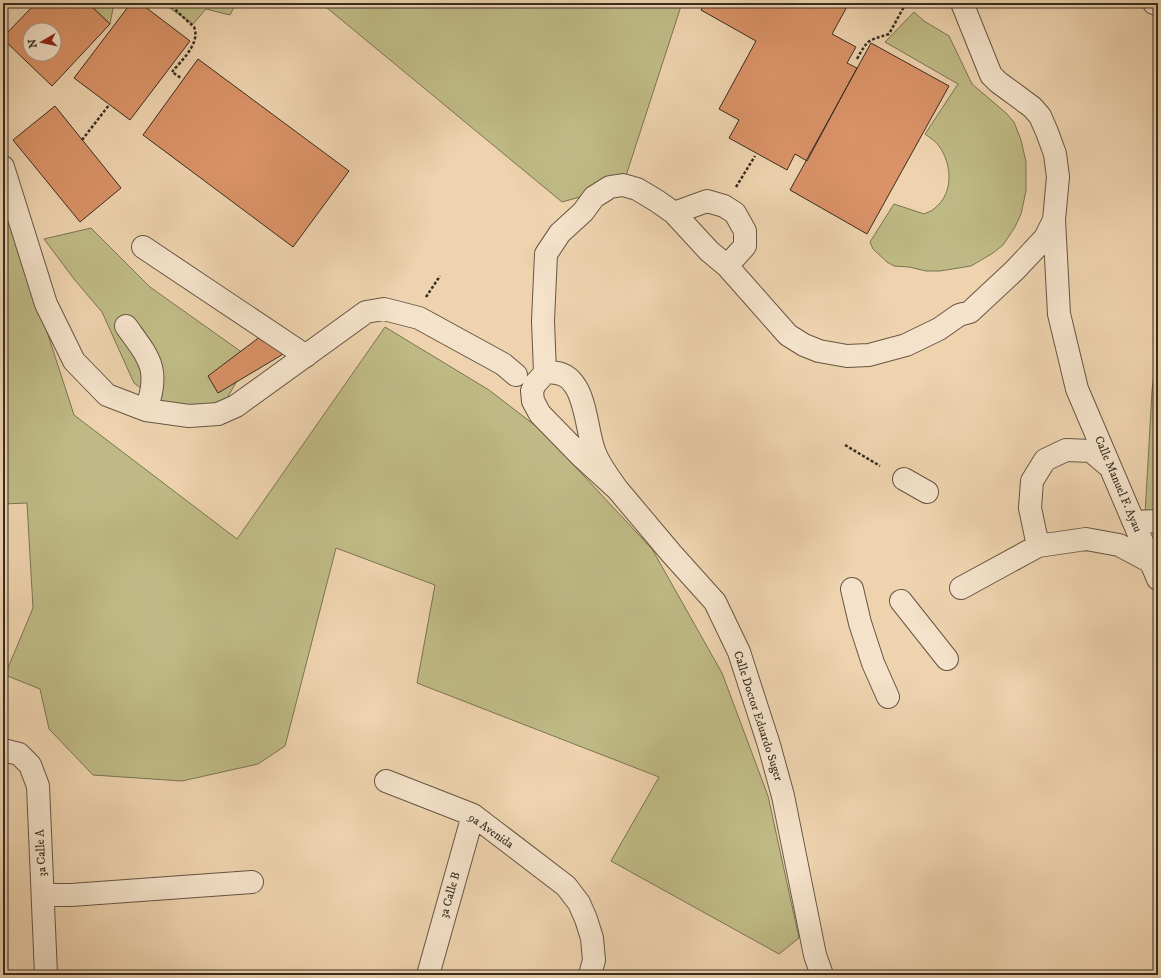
<svg xmlns="http://www.w3.org/2000/svg" width="1161" height="978" font-family="'IM FELL DW Pica',serif">
	<rect width="100%" height="100%" fill="#eed3ae"/>
	<filter id="stains"><feTurbulence type="fractalNoise" baseFrequency=".005" numOctaves="4"/><feColorMatrix values="0 0 0 0 .2 0 0 0 0 .09 0 0 0 0 .02 0 0 0 .5 -.17"/></filter>
	<radialGradient id="worn" r=".72"><stop offset=".6" stop-color="#630" stop-opacity="0"/><stop offset="1" stop-color="#630" stop-opacity=".3"/></radialGradient>
	<path fill="#bfba85" stroke="#7b7453" d="M 88,3 L 114,3 L 110,24 Z
		M 162,3 L 236,3 L 230,15 L 206,9 L 193,24 Z
		M 321,3 L 682,3 L 623,185 L 562,202 Z
		M 914,12 L 924,21 L 949,36 L 972,84 L 1006,113 L 1014,122 L 1021,140 L 1026,162 L 1026,191 L 1021,214 L 1015,227 L 1003,245 L 993,253 L 971,266 L 940,271 L 926,271 L 909,267 L 894,266 L 887,262 L 873,249 L 870,242 L 894,204 L 924,214 C 928,212 932,211 935,208 C 954,193 952,164 939,146 C 936,141 930,138 925,134 L 958,84 L 885,42 Z
		M 3,196 L 74,415 L 237,539 L 385,327 L 489,390 L 541,430 L 652,549 L 722,673 L 768,796 L 799,938 L 779,954 L 611,861 L 659,777 L 417,683 L 435,585 L 336,548 L 285,746 L 258,764 L 182,781 L 93,775 L 49,729 L 40,689 L 5,675 L 33,608 L 27,503 L 3,504 Z
		M 91,228 L 150,287 L 250,358 L 222,407 L 167,408 L 134,383 L 102,312 L 74,279 L 44,239 Z
		M 1158,335 L 1158,545 L 1145,515 L 1152,391 Z"/>
	<path fill="#da9267" stroke="#372d21" fill-rule="evenodd" d="M 36,3 L 88,3 L 110,24 L 52,86 L 3,39 L 3,37 ZM 30,30 L 54,30 L 54,54 L 30,54 Z
		M 131,3 L 140,3 L 190,41 L 130,120 L 74,78 Z
		M 705,3 L 849,3 L 832,34 L 856,47 L 847,63 L 857,68 L 807,161 L 795,154 L 787,170 L 729,138 L 739,120 L 719,109 L 756,41 L 701,10 Z
		M 871,43 L 949,86 L 867,234 L 790,190 Z
		M 198,59 L 349,171 L 293,247 L 143,135 Z
		M 55,106 L 121,188 L 80,222 L 13,140 Z
		M 265,333 L 290,350 L 218,393 L 208,376 Z"/>
	<g fill="none" stroke-linecap="round" stroke-linejoin="round">
		<defs>
			<path id="minor" d="M 1154,3 L 1158,4
				M 3,167 L 46,304 L 74,361 L 107,395 L 146,410 L 189,416 L 218,414 L 236,406 L 366,312 L 384,309 L 419,318 L 503,364 L 516,375
				M 674,213 L 707,201 L 724,206 L 735,213 L 745,231 L 745,246 L 727,266
				M 1054,220 L 1059,314 L 1077,389 L 1158,579
				M 143,247 L 306,356
				M 126,326 C 149,358 161,369 146,410
				M 545,373 L 543,321 L 546,254 L 560,233 L 583,212 L 594,197 L 610,187 L 623,185 L 637,189 L 657,201 L 674,213 L 709,251 L 727,266 L 788,335 L 804,345 L 819,351 L 847,356 L 869,355 L 906,345 L 939,329 L 959,315 L 970,312 L 1015,270 L 1045,238 L 1054,220 L 1058,177 L 1055,154 L 1047,132 L 1040,116 L 1032,107 L 998,82 L 991,75 L 962,3
				M 904,479 L 927,492
				M 618,490 C 610,479 600,466 595,453 C 584,428 588,366 545,373 L 535,384 L 532,391 L 533,401 L 540,414 L 583,458 L 618,490 L 671,553 L 715,602 L 739,652 L 769,745 L 783,796 L 815,955 L 822,975
				M 1134,522 L 1158,521
				M 1038,546 L 1030,508 L 1032,481 L 1045,460 L 1066,450 L 1091,451 L 1110,467
				M 961,588 L 1038,546 L 1086,539 L 1119,545 L 1151,562
				M 852,589 L 860,623 L 873,663 L 888,697
				M 901,601 L 947,659
				M 3,750 L 19,754 L 30,765 L 38,786 L 46,975
				M 386,781 L 473,815 L 566,886 L 579,903 L 586,919 L 592,938 L 594,960 L 590,975
				M 44,895 L 71,895 L 252,882
				M 428,975 L 473,815"/>
		</defs>
		<use href="#minor" stroke="#655644" stroke-width="24"/>
		<path stroke="#372d21" stroke-width="2.5" stroke-dasharray="3 2" stroke-linecap="butt" d="M 168,3 L 194,27 C 201,43 181,61 172,72 L 181,78
			M 857,59 C 868,39 867,41 889,34 L 906,3
			M 82,140 L 109,105
			M 736,187 L 755,156
			M 426,297 L 440,276
			M 845,445 L 880,466"/>
		<use href="#minor" stroke="#f4e2ca" stroke-width="22"/>
	</g>
	<g text-anchor="middle" dominant-baseline="central" stroke-width="3.5" stroke-linejoin="round" paint-order="stroke">
		<g font-size="12" fill="#372d21" stroke="#f4e2ca">
			<text transform="translate(1118 484) rotate(67)">Calle Manuel F. Ayau</text>
			<text transform="translate(758 716) rotate(72)">Calle Doctor Eduardo Suger</text>
			<text transform="translate(491 831) rotate(35)">9a Avenida</text>
			<text transform="translate(41 853) rotate(-93)">3a Calle A</text>
			<text transform="translate(450 895) rotate(-74)">3a Calle B</text>
		</g>
	</g>
	<rect width="1161" height="978" fill="none" stroke="#eed3ae" stroke-width="16"/>
	<rect x="4" y="4" width="1153" height="970" fill="none" stroke="#372d21" stroke-width="2"/>
	<rect x="8" y="8" width="1145" height="962" fill="none" stroke="#372d21"/>
	<g transform="translate(42 42) rotate(261)"><circle r="19" fill="#f4e2ca" stroke="#a89a86"/>
	<path d="M0-3L7 15L0 10L-7 15Z" fill="#8f2418"/>
	<text y="-6" font-size="11" font-weight="bold" text-anchor="middle" fill="#372d21">N</text>
	</g>
	<rect width="100%" height="100%" filter="url(#stains)"/>
	<rect width="100%" height="100%" fill="url(#worn)"/>
</svg>
